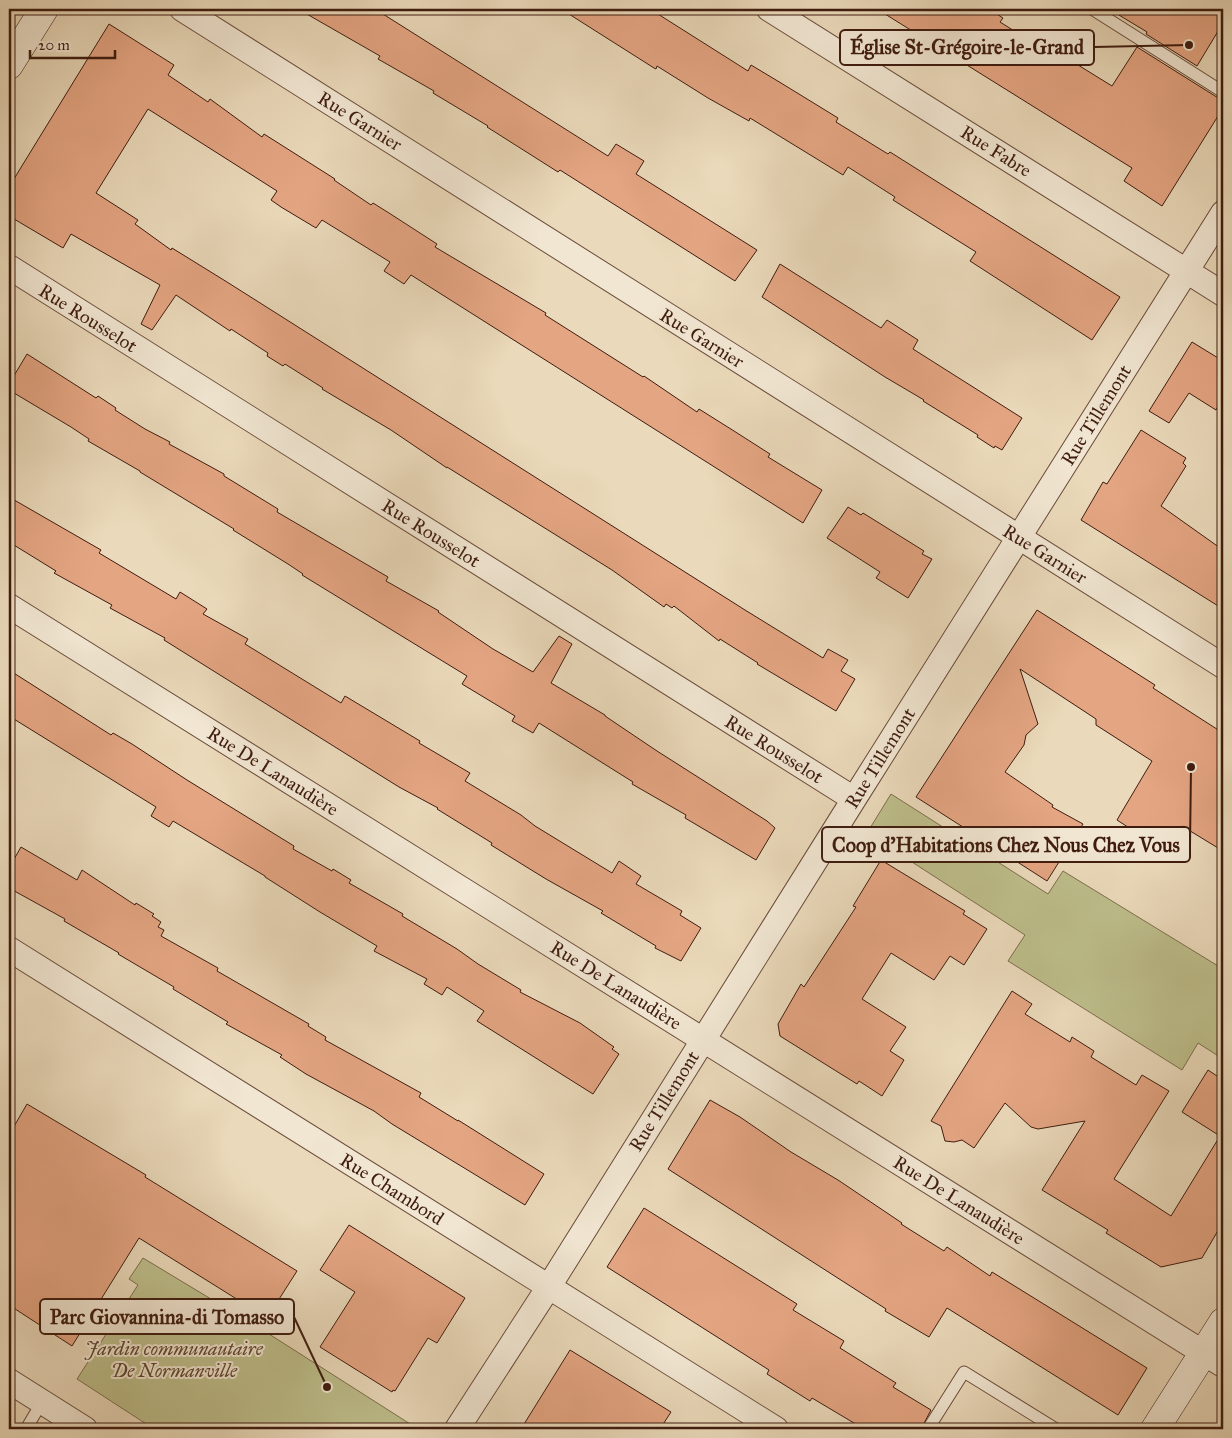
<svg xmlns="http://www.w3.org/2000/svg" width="1232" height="1438" font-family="'IM FELL Great Primer',serif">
	<rect width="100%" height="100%" fill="#ead9ba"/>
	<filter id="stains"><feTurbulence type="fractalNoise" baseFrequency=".004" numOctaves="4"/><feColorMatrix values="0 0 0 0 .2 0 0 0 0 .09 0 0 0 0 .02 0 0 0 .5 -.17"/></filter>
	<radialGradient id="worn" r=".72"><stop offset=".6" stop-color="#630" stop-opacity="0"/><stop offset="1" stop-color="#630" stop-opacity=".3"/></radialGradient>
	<path fill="#bdbe8b" stroke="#7e6d4d" d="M 891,794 L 1048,894 L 1063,871 L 1223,969 L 1223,1000 L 1219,1007 L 1223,1010 L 1223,1059 L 1198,1043 L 1182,1070 L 1008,961 L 1025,935 L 867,833 Z
		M 143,1258 L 269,1334 L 418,1429 L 154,1429 L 77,1379 L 138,1285 L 129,1279 Z"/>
	<path fill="#e4a582" stroke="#3f1c0f" d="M 298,9 L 375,9 L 608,156 L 616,144 L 644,161 L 636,174 L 757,250 L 735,281 L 560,170 L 558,172 L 487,127 L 488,126 L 433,93 L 434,91 L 378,59 L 380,56 Z
		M 561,9 L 650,9 L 748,71 L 751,65 L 781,83 L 838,118 L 836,122 L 888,154 L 890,152 L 1120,297 L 1092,340 L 970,261 L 976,252 L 893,200 L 895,197 L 848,167 L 843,175 L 750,118 L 749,121 L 708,98 L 657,66 L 656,69 L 654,68 Z
		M 877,9 L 989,9 L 1003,18 L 1000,22 L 1054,56 L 1057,52 L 1112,86 L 1137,47 L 1223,101 L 1223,108 L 1162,206 L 1124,181 L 1132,168 Z
		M 1109,9 L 1223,9 L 1223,23 L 1197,66 L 1146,34 L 1147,32 Z
		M 109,24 L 174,65 L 168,75 L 208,102 L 210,99 L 262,137 L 264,134 L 335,179 L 334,180 L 371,205 L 373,203 L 389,213 L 437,244 L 435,247 L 546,313 L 545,315 L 643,377 L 644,376 L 697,412 L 699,409 L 734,431 L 770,454 L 768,457 L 822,490 L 803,523 L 411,275 L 404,284 L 384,271 L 390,262 L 322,220 L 316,228 L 281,207 L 271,200 L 277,191 L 148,109 L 96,193 L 138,220 L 135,224 L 171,250 L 172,248 L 227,282 L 745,610 L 823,658 L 828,649 L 848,660 L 841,671 L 855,679 L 836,711 L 757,664 L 758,663 L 720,639 L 719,641 L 674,606 L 672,608 L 666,604 L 664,607 L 612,570 L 447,467 L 447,468 L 391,430 L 322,389 L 323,388 L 285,364 L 283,366 L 267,356 L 268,353 L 231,329 L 230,331 L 176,295 L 152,330 L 141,324 L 160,285 L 71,234 L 63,248 L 9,216 L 9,187 Z
		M 780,264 L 881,328 L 887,320 L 918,340 L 913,349 L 1022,418 L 1002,450 L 995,446 L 994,448 L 977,437 L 978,435 L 923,401 L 924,400 L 885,377 L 762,297 Z
		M 1192,342 L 1223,361 L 1223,397 L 1216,410 L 1189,393 L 1169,423 L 1149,411 Z
		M 27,354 L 96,398 L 98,396 L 116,408 L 115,410 L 145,429 L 170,442 L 169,444 L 224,474 L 224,476 L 278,509 L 277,512 L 388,577 L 386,581 L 439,611 L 438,612 L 493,649 L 533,672 L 559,636 L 572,644 L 551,683 L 605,715 L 605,716 L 657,751 L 767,821 L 775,828 L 756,860 L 685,818 L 686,815 L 632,784 L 633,782 L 539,723 L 533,733 L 512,721 L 515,716 L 462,684 L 467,676 L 302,575 L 303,574 L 288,564 L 233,530 L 234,529 L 140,472 L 140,471 L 88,441 L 89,439 L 71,427 L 9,390 L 9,384 Z
		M 1141,430 L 1186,458 L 1183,463 L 1186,466 L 1161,506 L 1223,550 L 1223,609 L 1081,520 L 1103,482 L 1107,484 Z
		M 9,497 L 101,550 L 99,553 L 176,599 L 180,592 L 207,609 L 203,614 L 248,639 L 245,644 L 341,703 L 345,696 L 420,741 L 419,743 L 470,773 L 465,781 L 521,815 L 535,826 L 612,873 L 619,861 L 641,876 L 636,884 L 682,911 L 680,915 L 701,928 L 681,961 L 655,948 L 656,946 L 601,913 L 603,911 L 546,879 L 491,845 L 492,843 L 437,809 L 438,808 L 399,787 L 164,640 L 165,638 L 110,608 L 112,605 L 54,573 L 56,571 L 9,542 Z
		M 848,507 L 861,515 L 863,513 L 924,551 L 922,554 L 932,559 L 908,598 L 876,578 L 880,572 L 827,538 Z
		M 1037,610 L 1155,685 L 1153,688 L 1223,733 L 1223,851 L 1182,826 L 1166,852 L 1117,820 L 1152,761 L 1096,725 L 1096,719 L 1020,669 L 1038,724 L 1026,735 L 1024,745 L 1005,772 L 1053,805 L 1052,807 L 1083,824 L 1047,881 L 916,797 Z
		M 9,670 L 111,735 L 113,733 L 132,744 L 187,780 L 294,846 L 293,849 L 332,871 L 333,869 L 351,880 L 349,883 L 403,914 L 402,916 L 457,949 L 478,964 L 521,990 L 520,992 L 580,1023 L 614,1047 L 612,1049 L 619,1054 L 593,1094 L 477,1021 L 484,1011 L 447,987 L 442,995 L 424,984 L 427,979 L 374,951 L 377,946 L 320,912 L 265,877 L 265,876 L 173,821 L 169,827 L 151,816 L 156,807 L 9,716 Z
		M 21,847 L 77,880 L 82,870 L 135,905 L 136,903 L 154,914 L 152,916 L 161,922 L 158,927 L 164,930 L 161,936 L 218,968 L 217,971 L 309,1024 L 308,1026 L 326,1037 L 325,1040 L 421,1093 L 419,1097 L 458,1121 L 458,1120 L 544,1174 L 525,1205 L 392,1124 L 374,1111 L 306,1074 L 280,1057 L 282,1055 L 226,1024 L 228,1022 L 173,989 L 174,987 L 118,954 L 119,953 L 64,921 L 65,919 L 9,888 L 9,868 Z
		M 881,860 L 965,911 L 963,914 L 987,929 L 964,965 L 950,956 L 934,980 L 891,953 L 862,999 L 906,1027 L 890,1051 L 904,1060 L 882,1096 L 859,1081 L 857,1084 L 780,1036 L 778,1024 L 801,984 L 804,987 L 856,907 L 853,906 Z
		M 1012,991 L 1032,1004 L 1025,1014 L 1070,1042 L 1072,1037 L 1094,1051 L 1091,1057 L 1136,1085 L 1142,1075 L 1169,1091 L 1114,1179 L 1171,1216 L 1220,1136 L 1182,1112 L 1208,1070 L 1223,1080 L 1223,1222 L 1202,1258 L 1161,1267 L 1106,1233 L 1108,1230 L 1042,1190 L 1085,1121 L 1038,1129 L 1031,1127 L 1005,1103 L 974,1148 L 962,1140 L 954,1142 L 945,1141 L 941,1126 L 931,1121 Z
		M 710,1100 L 740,1117 L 791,1152 L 838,1180 L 902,1223 L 901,1224 L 944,1251 L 947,1247 L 990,1276 L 992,1272 L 1147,1368 L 1118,1415 L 947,1308 L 929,1337 L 885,1311 L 886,1309 L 668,1169 Z
		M 27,1104 L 146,1175 L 145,1177 L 297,1271 L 267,1318 L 139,1238 L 72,1346 L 9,1305 L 9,1135 Z
		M 644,1208 L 797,1304 L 793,1310 L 844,1341 L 840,1348 L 896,1383 L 893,1387 L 931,1410 L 921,1429 L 864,1429 L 812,1398 L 810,1401 L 767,1374 L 769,1370 L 607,1267 Z
		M 349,1225 L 465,1298 L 437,1343 L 428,1338 L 395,1391 L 393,1390 L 392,1392 L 320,1347 L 355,1292 L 320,1270 Z
		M 570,1350 L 671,1412 L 660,1429 L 521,1429 Z"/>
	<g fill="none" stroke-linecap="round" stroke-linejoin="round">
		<defs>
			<path id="lane" d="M 1092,9 L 1223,92
				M 26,1429 L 42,1402
				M 928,1429 L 964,1372 L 1056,1429"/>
			<path id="street" d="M 182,9 L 1223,666
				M 769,9 L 1223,294
				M 9,267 L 854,799
				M 9,606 L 1223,1365
				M 9,949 L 776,1429
				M 9,1381 L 85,1429
				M 457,1429 L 548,1288 L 854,799 L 1223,213"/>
			<path id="secondary" d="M 9,65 L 44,9
				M 1155,1429 L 1223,1322"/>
		</defs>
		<use href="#lane" stroke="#6a4b3a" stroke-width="13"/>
		<use href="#street" stroke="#6a4b3a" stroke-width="26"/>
		<use href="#secondary" stroke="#3f1c0f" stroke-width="29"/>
		<use href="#lane" stroke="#f1e6d2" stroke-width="11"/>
		<use href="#street" stroke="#f1e6d2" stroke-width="24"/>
		<use href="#secondary" stroke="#f1e6d2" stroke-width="28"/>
	</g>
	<g text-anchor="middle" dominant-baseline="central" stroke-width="4" stroke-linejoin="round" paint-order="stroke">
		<g font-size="19" fill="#3f1c0f" stroke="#f1e6d2">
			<text transform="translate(360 121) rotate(32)">Rue Garnier</text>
			<text transform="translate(996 151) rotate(32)">Rue Fabre</text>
			<text transform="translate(88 318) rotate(32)">Rue Rousselot</text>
			<text transform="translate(702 338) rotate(32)">Rue Garnier</text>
			<text transform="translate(1096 415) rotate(-58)">Rue Tillemont</text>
			<text transform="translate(431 533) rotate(32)">Rue Rousselot</text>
			<text transform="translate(1045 554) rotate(32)">Rue Garnier</text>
			<text transform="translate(774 749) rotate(32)">Rue Rousselot</text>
			<text transform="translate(880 758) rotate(-58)">Rue Tillemont</text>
			<text transform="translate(273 771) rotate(32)">Rue De Lanaudière</text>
			<text transform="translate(616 985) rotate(32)">Rue De Lanaudière</text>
			<text transform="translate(664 1101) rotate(-58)">Rue Tillemont</text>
			<text transform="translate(392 1189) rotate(32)">Rue Chambord</text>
			<text transform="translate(959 1200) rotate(32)">Rue De Lanaudière</text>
		</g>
		<g font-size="19" font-style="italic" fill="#5e442e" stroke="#f1e6d2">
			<text x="174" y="1348">Jardin communautaire<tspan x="174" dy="22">De Normanville</tspan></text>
		</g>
	</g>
	<path fill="none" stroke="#3f1c0f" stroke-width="2" d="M1189 45L1094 47M1191 767L1190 845M327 1387L294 1317"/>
	<g fill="#3f1c0f" stroke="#f1e6d2" stroke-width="2">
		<circle cx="1189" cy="45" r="5"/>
		<circle cx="1191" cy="767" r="5"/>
		<circle cx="327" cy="1387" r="5"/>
	</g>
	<g fill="#f1e6d2" stroke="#3f1c0f" stroke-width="2">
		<rect x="840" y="30" width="254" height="35" rx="5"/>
		<rect x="822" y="827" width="368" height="35" rx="5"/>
		<rect x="40" y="1299" width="254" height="35" rx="5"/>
	</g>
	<g font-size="20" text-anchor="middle" font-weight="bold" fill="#3f1c0f">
		<text x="967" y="54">Église St-Grégoire-le-Grand</text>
		<text x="1006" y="852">Coop d'Habitations Chez Nous Chez Vous</text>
		<text x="167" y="1324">Parc Giovannina-di Tomasso</text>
	</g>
	<rect width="1232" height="1438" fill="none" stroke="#ead9ba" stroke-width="30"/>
	<rect x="10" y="10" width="1212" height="1418" fill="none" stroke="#3f1c0f" stroke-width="2.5"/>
	<rect x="15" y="15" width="1202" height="1408" fill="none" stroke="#3f1c0f"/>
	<path d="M30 50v8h85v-8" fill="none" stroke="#3f1c0f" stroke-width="2.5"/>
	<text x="38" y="50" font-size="15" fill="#3f1c0f" stroke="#f1e6d2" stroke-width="4" paint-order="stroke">20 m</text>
	<rect width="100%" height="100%" filter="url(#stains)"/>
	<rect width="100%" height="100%" fill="url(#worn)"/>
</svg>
